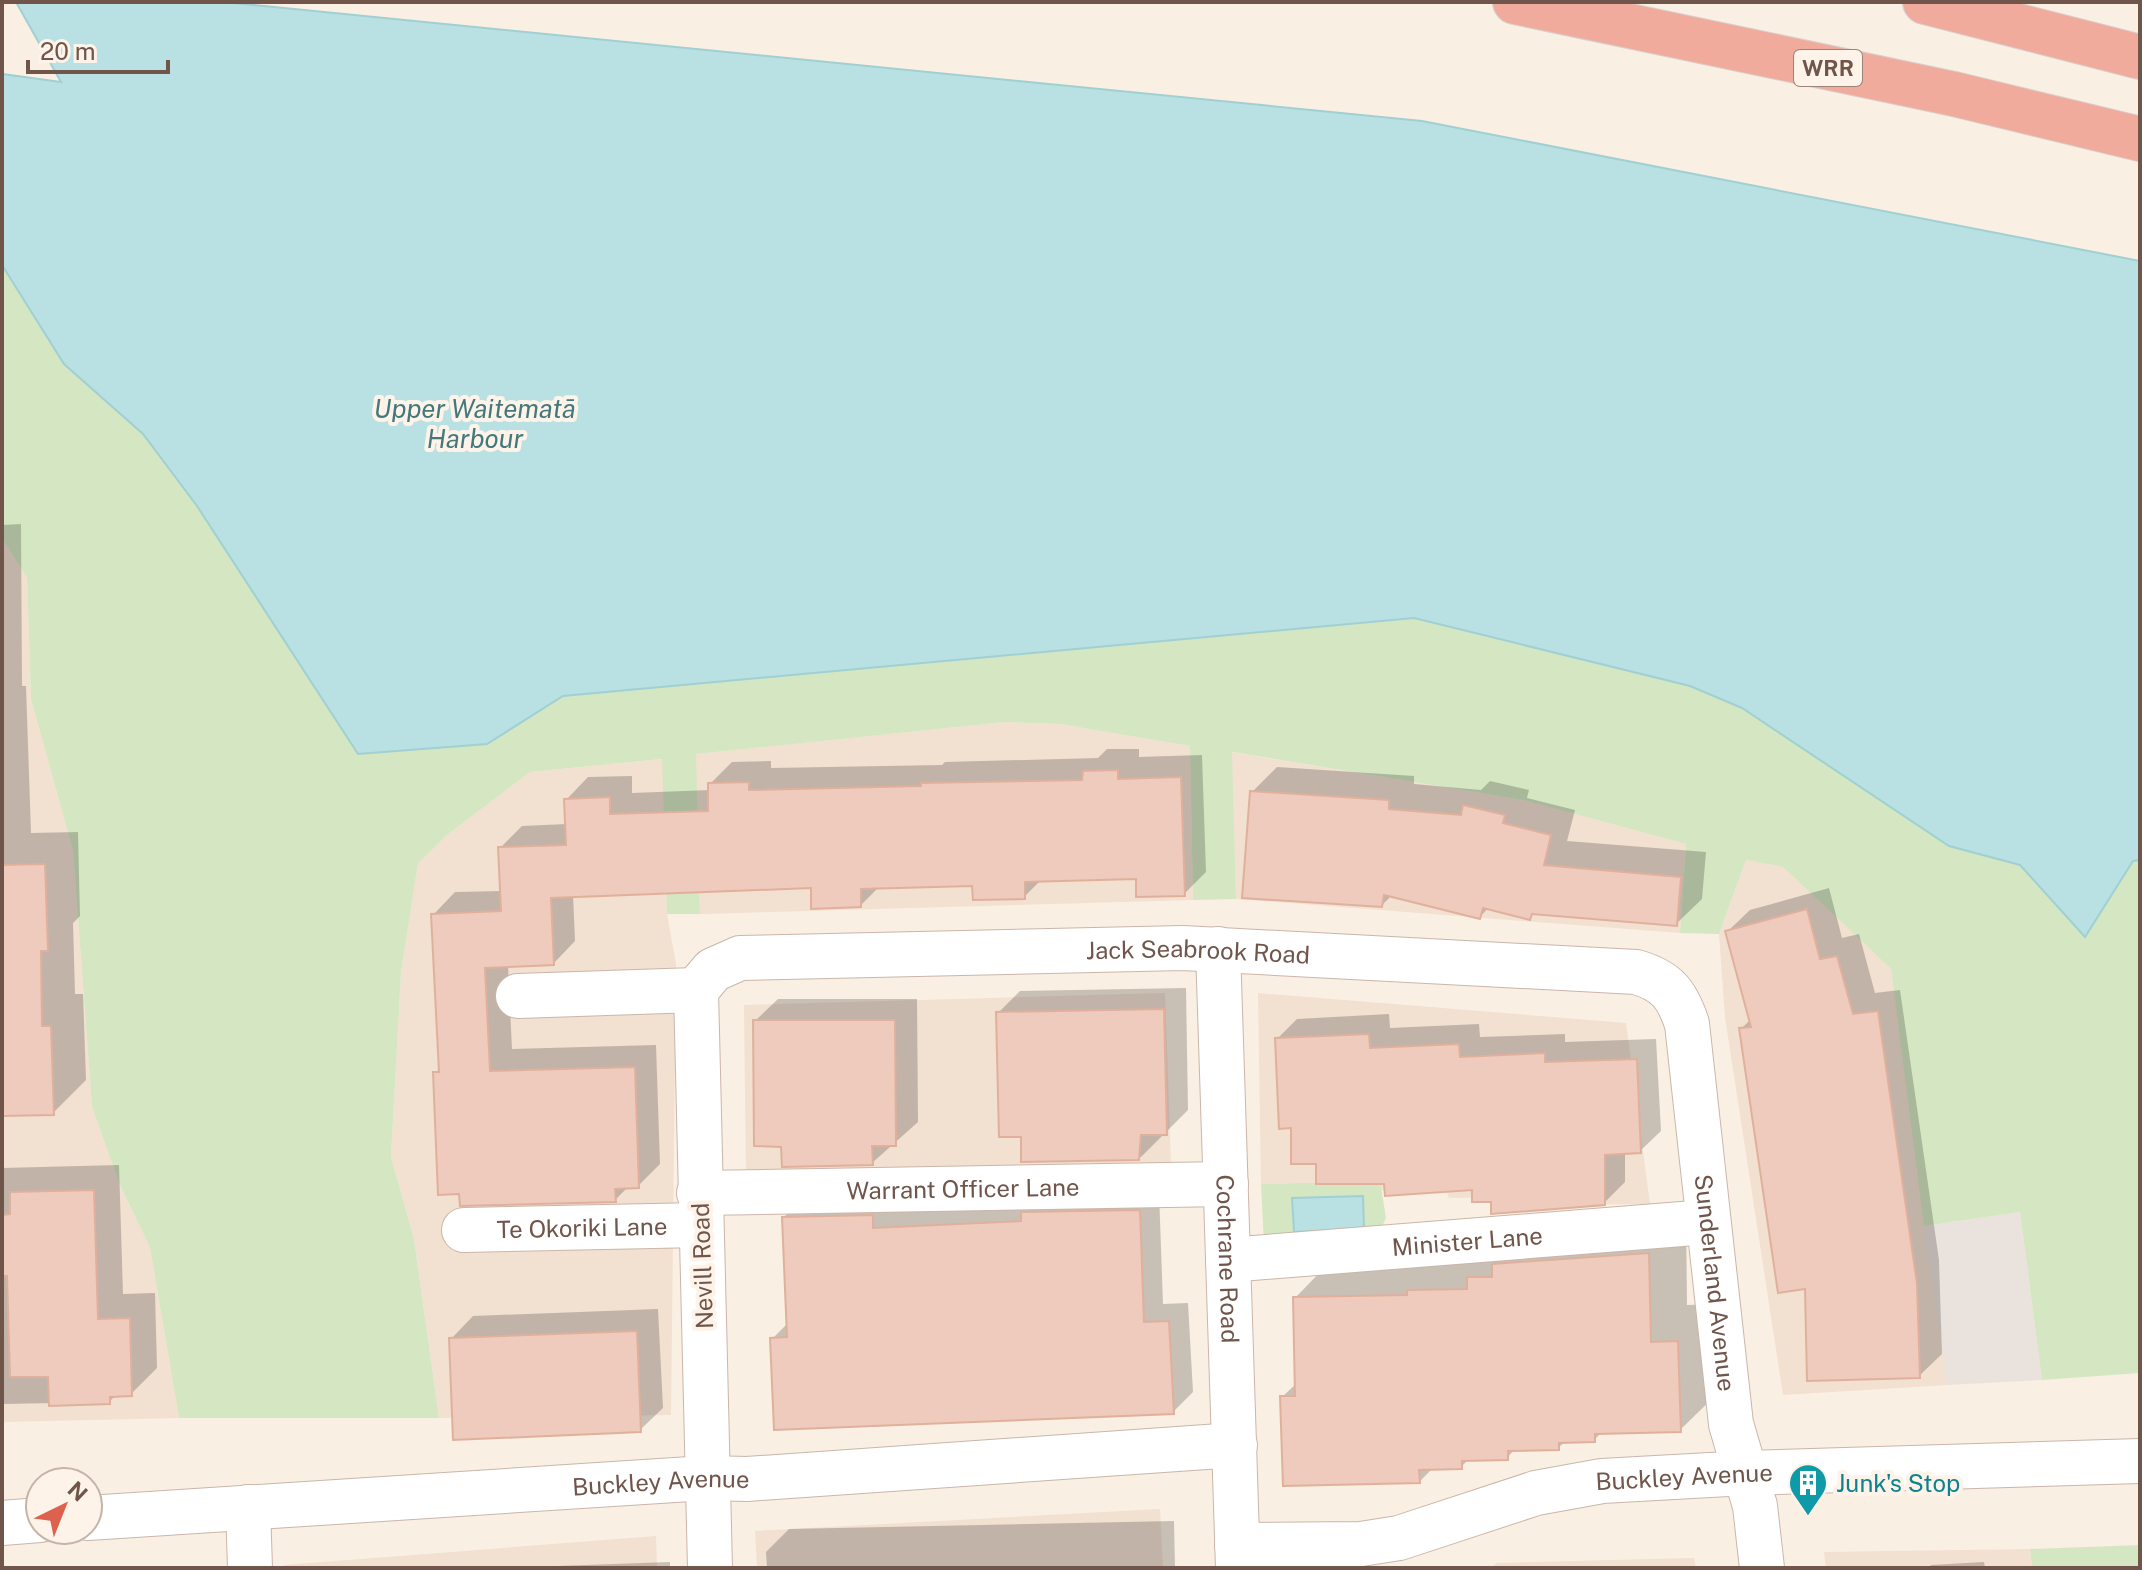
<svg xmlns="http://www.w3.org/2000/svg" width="2142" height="1570" font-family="'Public Sans',sans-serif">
	<rect width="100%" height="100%" fill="#faefe3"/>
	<path fill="#f2e0d1" d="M 2,538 L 27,578 L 31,699 L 73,851 L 92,1107 L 119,1183 L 150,1248 L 179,1418 L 2,1422 Z
		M 1005,722 L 1060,724 L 1190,746 L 1193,900 L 700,914 L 695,754 Z
		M 1231,752 L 1523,800 L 1686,844 L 1680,933 L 1236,899 Z
		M 663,759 L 667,914 L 676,964 L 671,1415 L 439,1418 L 414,1239 L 391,1157 L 401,973 L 418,862 L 447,835 L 530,772 Z
		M 1746,860 L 1783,867 L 1891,969 L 1947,1385 L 1783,1395 L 1725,1017 L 1719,934 Z
		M 1165,993 L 1171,1165 L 746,1178 L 744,1005 Z
		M 1258,993 L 1626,1023 L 1650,1204 L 1537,1205 L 1535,1197 L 1449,1198 L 1446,1189 L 1381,1190 L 1380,1181 L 1261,1184 Z
		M 1160,1509 L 1163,1568 L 757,1568 L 755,1531 Z
		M 656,1536 L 657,1568 L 284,1568 L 284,1565 Z
		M 2030,1549 L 2032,1568 L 1826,1568 L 1824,1552 Z
		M 1694,1558 L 1696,1568 L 1490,1568 L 1497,1563 Z"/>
	<path fill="#eae2dd" d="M 2020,1212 L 2042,1380 L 1947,1385 L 1924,1226 Z"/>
	<path fill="#d4e7c2" d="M 2,74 L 2140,380 L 2140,1373 L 2042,1380 L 2020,1212 L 1924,1226 L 1891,969 L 1783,867 L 1746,860 L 1719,934 L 1680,933 L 1686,844 L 1523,800 L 1232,752 L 1236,899 L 1193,900 L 1190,746 L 1060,724 L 1005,722 L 696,754 L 700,914 L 667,914 L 662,759 L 530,772 L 447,835 L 418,863 L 401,973 L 391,1157 L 414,1239 L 439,1418 L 179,1418 L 150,1248 L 119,1183 L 92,1107 L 73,851 L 31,699 L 27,578 L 2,538 Z
		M 1380,1181 L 1386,1218 L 1379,1233 L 1330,1230 L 1293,1198 L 1294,1231 L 1315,1231 L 1308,1244 L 1264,1245 L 1261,1184 Z
		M 2140,1545 L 2140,1568 L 2032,1568 L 2030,1549 Z"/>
	<path fill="#b9e0e2" stroke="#a0d0d3" stroke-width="2" d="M 16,2 L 223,2 L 1422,121 L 2140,261 L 2140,860 L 2133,861 L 2085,937 L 2020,865 L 1949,846 L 1742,708 L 1690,686 L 1414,618 L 563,696 L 487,744 L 358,754 L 197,506 L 143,434 L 64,364 L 2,265 L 2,74 L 61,82 Z
		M 1363,1196 L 1364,1229 L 1294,1232 L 1292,1198 Z"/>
	<path fill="#0003" d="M 21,524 L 22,686 L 26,686 L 31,833 L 78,832 L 80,916 L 73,923 L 75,994 L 83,994 L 86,1080 L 53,1113 L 2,1114 L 2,525 Z
		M 1107,749 L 1139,749 L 1139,757 L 1202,755 L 1206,872 L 1184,894 L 1137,877 L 1041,880 L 1024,897 L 974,883 L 880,886 L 861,905 L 813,886 L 573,895 L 575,941 L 553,964 L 508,965 L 512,1049 L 656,1045 L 660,1164 L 638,1186 L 628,1187 L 615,1200 L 435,1073 L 441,1068 L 433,915 L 455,892 L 502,891 L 500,848 L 522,826 L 567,824 L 566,800 L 588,777 L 632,776 L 632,793 L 710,790 L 710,784 L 732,762 L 771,761 L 771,768 L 942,765 L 945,762 L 1098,758 Z
		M 1277,767 L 1414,776 L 1414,784 L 1481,790 L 1490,781 L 1529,790 L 1527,798 L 1575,810 L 1567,841 L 1706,852 L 1702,899 L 1676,924 L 1535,912 L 1530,918 L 1489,907 L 1480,917 L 1392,895 L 1382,905 L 1252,792 Z
		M 1829,888 L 1842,938 L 1859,934 L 1875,993 L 1900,990 L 1939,1260 L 1942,1354 L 1919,1376 L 1806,1287 L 1741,1029 L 1751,1019 L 1727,932 L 1750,910 Z
		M 1186,988 L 1188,1110 L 1141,1157 L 1023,1160 L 1023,1135 L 998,1013 L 1020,991 Z
		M 778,999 L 917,999 L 918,1122 L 872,1163 L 783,1145 L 755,1021 Z
		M 1389,1014 L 1390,1028 L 1479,1024 L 1480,1037 L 1565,1034 L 1565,1042 L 1656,1039 L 1661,1131 L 1640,1151 L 1625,1152 L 1625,1182 L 1604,1203 L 1493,1200 L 1474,1188 L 1386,1182 L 1318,1162 L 1293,1126 L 1277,1039 L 1297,1019 Z
		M 119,1165 L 123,1294 L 155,1293 L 157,1368 L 131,1394 L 117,1394 L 109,1402 L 2,1404 L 2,1168 Z
		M 1159,1192 L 1163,1304 L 1188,1303 L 1193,1392 L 1173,1412 L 772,1339 L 789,1322 L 784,1217 L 803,1198 Z
		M 1686,1216 L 1687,1305 L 1715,1304 L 1718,1393 L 1680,1430 L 1602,1432 L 1594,1440 L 1566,1441 L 1558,1448 L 1515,1449 L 1507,1458 L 1469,1459 L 1461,1467 L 1433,1468 L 1420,1481 L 1282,1397 L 1297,1383 L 1295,1298 L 1332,1260 Z
		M 658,1309 L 663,1408 L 640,1430 L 451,1339 L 473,1316 Z
		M 1174,1521 L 1175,1568 L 767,1568 L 766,1552 L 789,1529 Z
		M 670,1562 L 670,1568 L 554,1568 L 556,1566 Z
		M 1984,1562 L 1985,1568 L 1928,1568 L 1931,1565 Z"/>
	<path fill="#eecbbc" stroke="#e0b09d" stroke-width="2" d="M 1118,770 L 1118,779 L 1181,777 L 1185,896 L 1136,897 L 1136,879 L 1025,882 L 1025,899 L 973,900 L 972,886 L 861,889 L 861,907 L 811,909 L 811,888 L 551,898 L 554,965 L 485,968 L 490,1071 L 635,1067 L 639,1188 L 615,1189 L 616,1202 L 460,1206 L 459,1194 L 438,1195 L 433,1072 L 439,1072 L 431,914 L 501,911 L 498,847 L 566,845 L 564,799 L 610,797 L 610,814 L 708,811 L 708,783 L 749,782 L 749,790 L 921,786 L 921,783 L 1082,780 L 1083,771 Z
		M 1250,791 L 1389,800 L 1389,809 L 1461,815 L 1463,805 L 1505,815 L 1503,823 L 1551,835 L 1544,865 L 1681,877 L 1677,926 L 1532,914 L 1530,920 L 1483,908 L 1480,919 L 1384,895 L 1382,907 L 1242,898 Z
		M 45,864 L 48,951 L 41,951 L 42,1026 L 51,1026 L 54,1115 L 2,1116 L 2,865 Z
		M 1807,909 L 1820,959 L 1837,956 L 1853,1014 L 1878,1011 L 1917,1284 L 1920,1378 L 1807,1381 L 1805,1289 L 1778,1293 L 1739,1028 L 1751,1027 L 1725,931 Z
		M 1164,1009 L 1167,1135 L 1141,1135 L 1139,1160 L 1021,1162 L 1021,1137 L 999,1137 L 996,1012 Z
		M 753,1020 L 895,1020 L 896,1146 L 872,1146 L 873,1165 L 782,1167 L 781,1147 L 754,1146 Z
		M 1369,1034 L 1370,1048 L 1459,1044 L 1460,1057 L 1545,1053 L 1545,1062 L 1637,1059 L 1641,1153 L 1605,1155 L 1605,1205 L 1491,1214 L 1491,1202 L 1472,1202 L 1472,1190 L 1385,1196 L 1384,1184 L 1316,1184 L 1316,1164 L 1291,1164 L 1291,1128 L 1279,1129 L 1275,1038 Z
		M 94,1190 L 98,1319 L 130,1318 L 132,1396 L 110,1397 L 110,1404 L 49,1406 L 48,1377 L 10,1377 L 7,1276 L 2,1276 L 2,1215 L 10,1214 L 10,1192 Z
		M 1140,1210 L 1144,1322 L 1169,1321 L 1174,1414 L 774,1430 L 770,1338 L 787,1337 L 782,1217 L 873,1215 L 873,1228 L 1021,1221 L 1021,1212 Z
		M 1649,1253 L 1651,1342 L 1678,1341 L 1681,1432 L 1595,1434 L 1595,1442 L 1559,1443 L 1559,1450 L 1508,1451 L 1508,1460 L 1462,1461 L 1462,1469 L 1419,1470 L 1420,1483 L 1283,1486 L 1280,1396 L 1295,1396 L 1293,1297 L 1407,1295 L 1407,1290 L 1467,1289 L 1467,1277 L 1492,1277 L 1492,1264 Z
		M 637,1331 L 641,1432 L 453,1440 L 449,1338 Z"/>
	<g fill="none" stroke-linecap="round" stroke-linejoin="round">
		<defs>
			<g id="street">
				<path id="s1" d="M 1218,949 L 1238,1568"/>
				<path d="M 518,996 L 696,990"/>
				<path id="s2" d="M 699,1193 L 1226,1184"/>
				<path id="s3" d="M 464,1230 L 701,1225"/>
				<path id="s4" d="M 1228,1260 L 1707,1222"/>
				<path d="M 248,1507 L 250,1568"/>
				<path id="s5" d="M 88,1518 L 706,1478 L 747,1479 L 1235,1445"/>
				<path d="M 2,1523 L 40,1520"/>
				<path id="s6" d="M 1237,1545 L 1361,1544 L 1399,1538 L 1536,1493 L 1602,1481 L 1746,1473 L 2140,1461"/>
				<path id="s7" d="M 710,1568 L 696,990 L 713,970 L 740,958 L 1183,948 L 1636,972 C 1667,981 1677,994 1687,1024 L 1731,1424 L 1755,1506 L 1762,1568"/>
			</g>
			<path id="highway" d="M 1515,2 L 1954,94 L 2140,139
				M 1925,2 L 2140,57"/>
		</defs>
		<use href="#street" stroke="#cab6aa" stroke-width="46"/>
		<use href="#highway" stroke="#d7cfcd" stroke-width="46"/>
		<use href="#street" stroke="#fff" stroke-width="44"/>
		<use href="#highway" stroke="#f1ab9d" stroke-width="44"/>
	</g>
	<defs>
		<symbol id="building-pin" viewBox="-11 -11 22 30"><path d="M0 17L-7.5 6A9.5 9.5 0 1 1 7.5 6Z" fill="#0f9aa8" stroke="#fef3e8"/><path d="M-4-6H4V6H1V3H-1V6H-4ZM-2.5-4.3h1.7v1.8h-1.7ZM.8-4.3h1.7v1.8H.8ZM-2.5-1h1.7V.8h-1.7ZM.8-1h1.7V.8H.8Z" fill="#fff"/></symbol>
	</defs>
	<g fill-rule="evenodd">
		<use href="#building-pin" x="1786" y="1461" width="44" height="60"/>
	</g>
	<g text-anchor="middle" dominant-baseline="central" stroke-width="8" stroke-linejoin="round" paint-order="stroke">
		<rect fill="#fef3e8" stroke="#9b847a" stroke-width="2" x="1794" y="50" width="68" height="36" rx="6"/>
		<g font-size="22" font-weight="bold" fill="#70554b">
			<text x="1828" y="68">WRR</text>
		</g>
		<g font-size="24" fill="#70554b" stroke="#fef3e8">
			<text stroke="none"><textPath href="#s7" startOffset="1092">Jack Seabrook Road</textPath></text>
			<text stroke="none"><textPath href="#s2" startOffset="264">Warrant Officer Lane</textPath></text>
			<text stroke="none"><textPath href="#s3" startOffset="118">Te Okoriki Lane</textPath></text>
			<text stroke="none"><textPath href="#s4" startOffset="240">Minister Lane</textPath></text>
			<text stroke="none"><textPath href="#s1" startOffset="310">Cochrane Road</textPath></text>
			<text transform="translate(702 1266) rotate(-92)">Nevill Road</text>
			<text stroke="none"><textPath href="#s7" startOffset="1868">Sunderland Avenue</textPath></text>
			<text stroke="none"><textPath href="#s6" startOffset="456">Buckley Avenue</textPath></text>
			<text stroke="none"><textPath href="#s5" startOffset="574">Buckley Avenue</textPath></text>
		</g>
		<g font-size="24" fill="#0d838f" stroke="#fef3e8" text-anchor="start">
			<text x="1836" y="1483">Junk's Stop</text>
		</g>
		<g font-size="26" font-style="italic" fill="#43787c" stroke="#fef3e8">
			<text x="475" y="408">Upper Waitematā<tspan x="475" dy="30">Harbour</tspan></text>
		</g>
	</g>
	<rect width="2142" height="1570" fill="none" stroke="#70554b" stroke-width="8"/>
	<g transform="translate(64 1506) rotate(43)"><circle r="38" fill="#fef3e8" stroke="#c5b4a9" stroke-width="2"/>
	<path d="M0-6L14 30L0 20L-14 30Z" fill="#dd614f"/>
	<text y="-12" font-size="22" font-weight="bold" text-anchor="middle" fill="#70554b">N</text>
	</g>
	<path d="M28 60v12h140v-12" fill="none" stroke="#70554b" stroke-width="4"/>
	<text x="40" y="60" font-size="24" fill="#70554b" stroke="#fef3e8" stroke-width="6" paint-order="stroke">20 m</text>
</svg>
